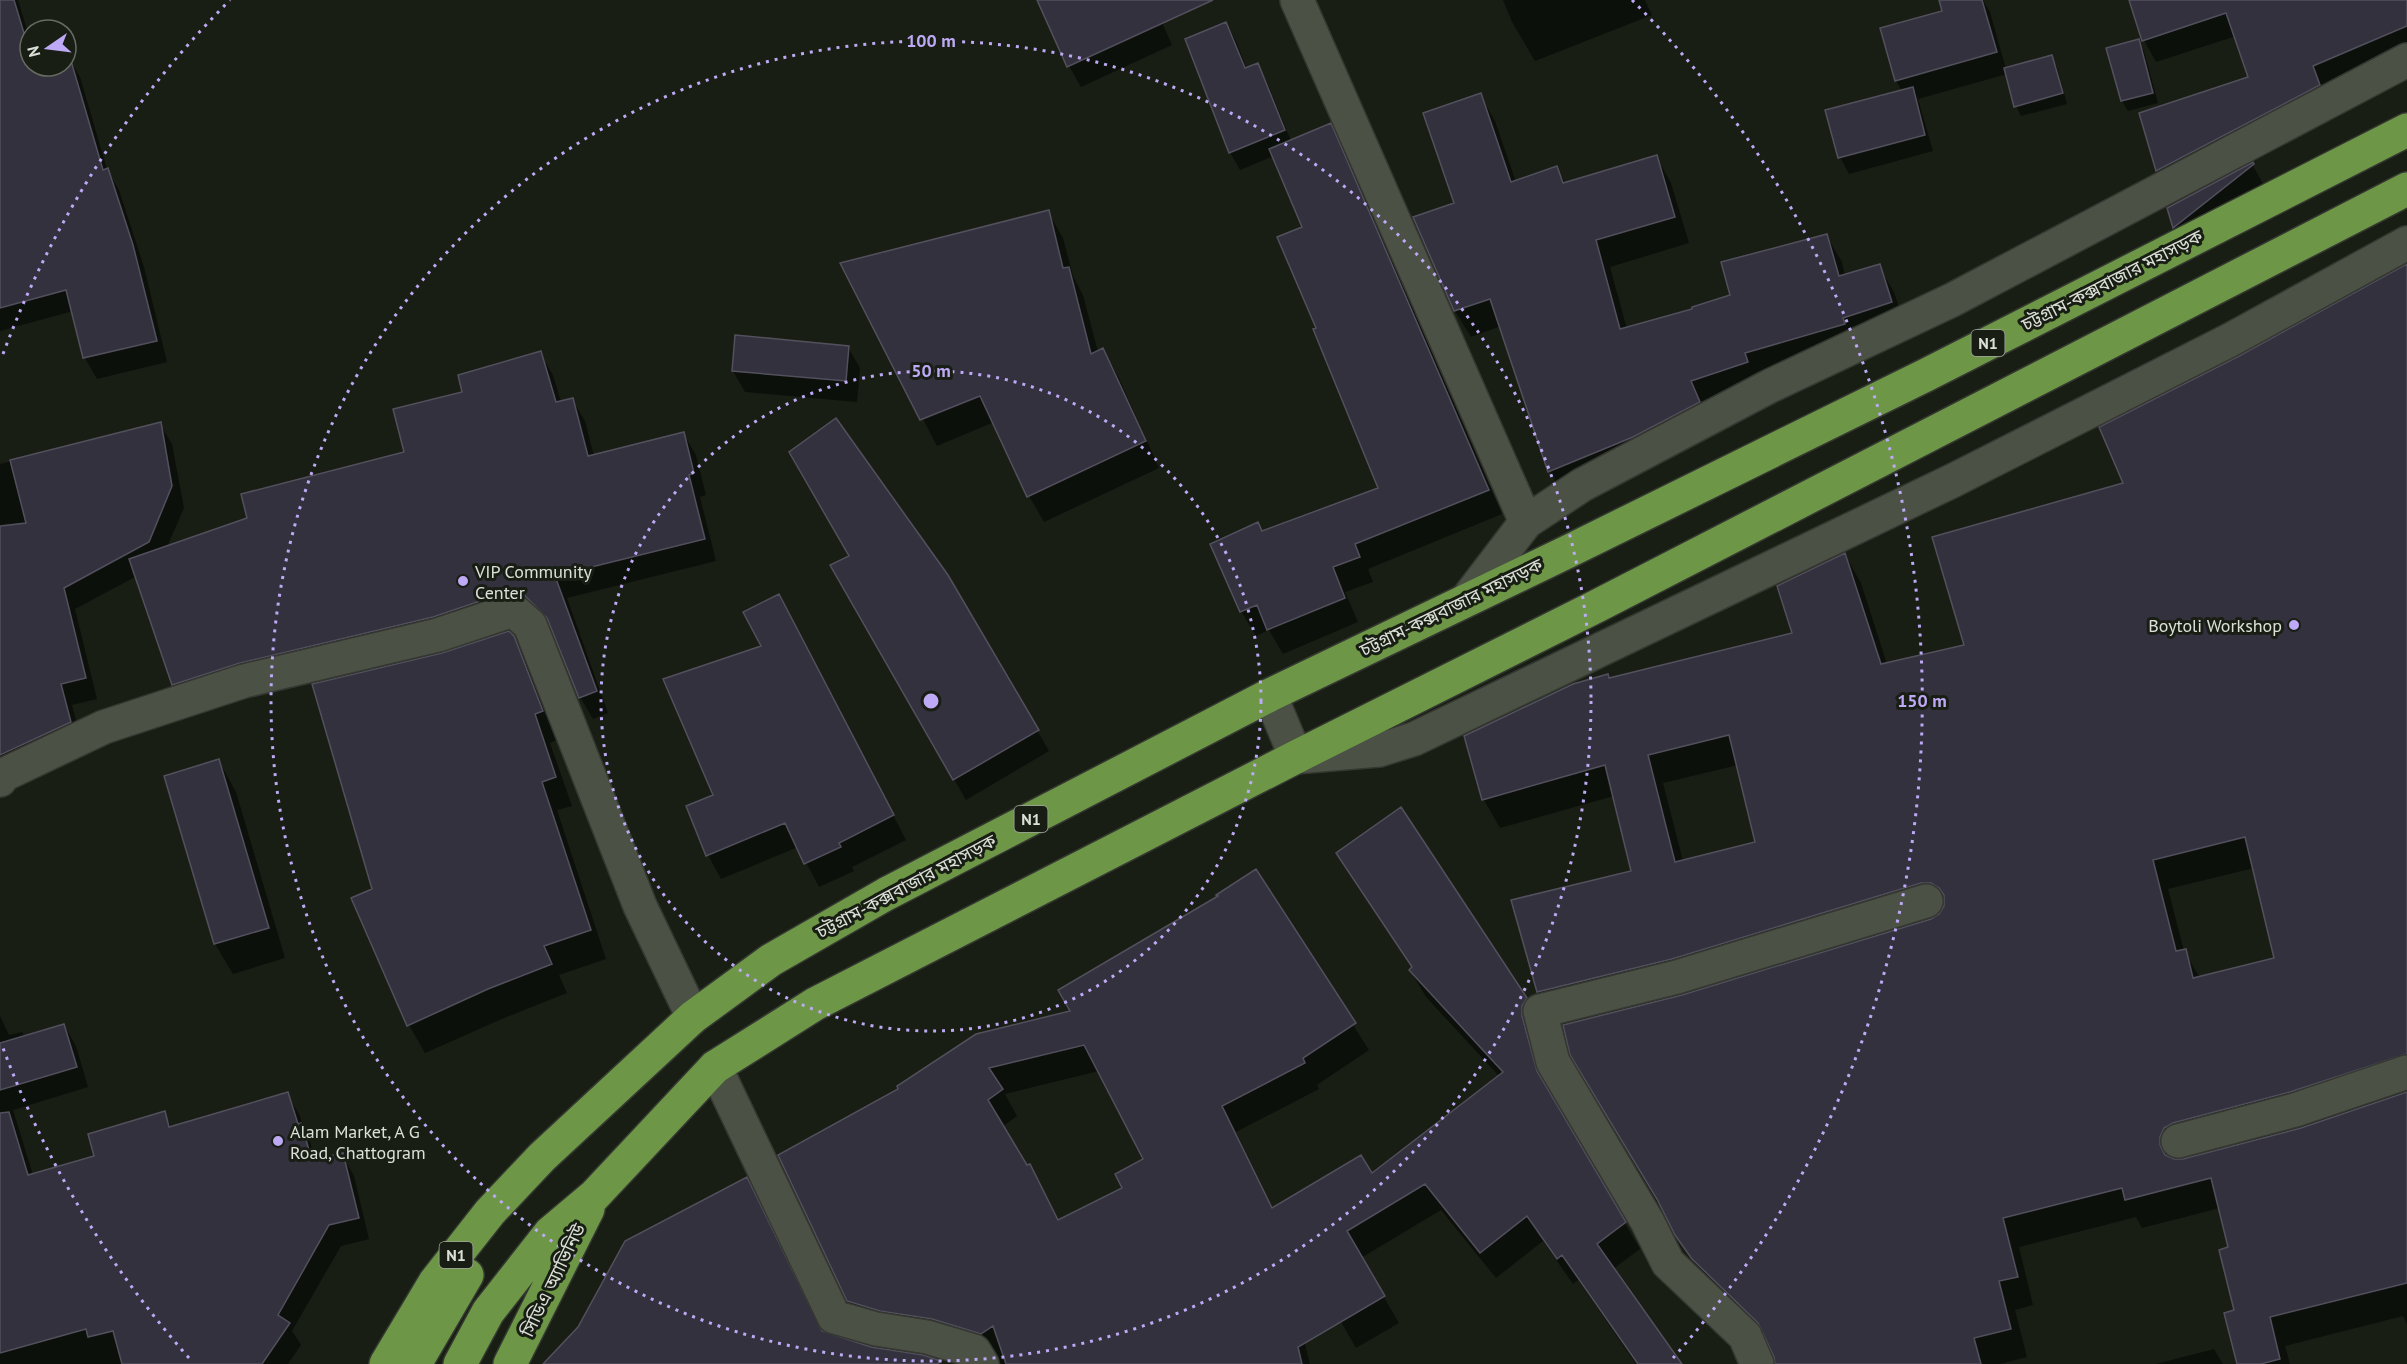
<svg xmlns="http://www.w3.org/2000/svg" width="2407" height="1364" font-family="'PT Sans','Noto Sans Bengali',sans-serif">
	<rect width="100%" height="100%" fill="#181e13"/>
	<path fill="#0007" fill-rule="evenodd" d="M 0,0 L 18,0 L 30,39 L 30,66 L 66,66 L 68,56 L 80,77 L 107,169 L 119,190 L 144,267 L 167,362 L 97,379 L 85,358 L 73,311 L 0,331 Z
		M 1041,0 L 1152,0 L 1172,45 L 1081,87 L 1069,66 Z
		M 1503,0 L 1645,0 L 1652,15 L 1535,61 L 1512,22 Z
		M 1948,0 L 1983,0 L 1990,12 L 2006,69 L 2051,57 L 2057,67 L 2067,104 L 2021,116 L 2016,106 L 2007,74 L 1918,99 L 1933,151 L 1849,174 L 1840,157 L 1902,91 L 1896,81 L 1882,29 L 1944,12 Z
		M 2131,0 L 2407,0 L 2407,53 L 2170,192 L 2157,171 L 2141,114 L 2250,78 L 2236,36 L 2156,62 L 2144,40 Z
		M 1226,23 L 1236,41 L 1247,69 L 1257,65 L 1267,82 L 1291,141 L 1330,125 L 1344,150 L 1502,514 L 1368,569 L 1373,582 L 1345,592 L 1358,622 L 1283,654 L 1269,630 L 1256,636 L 1241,611 L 1263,532 L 1380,489 L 1318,329 L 1304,228 L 1274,156 L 1240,170 L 1230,152 Z
		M 2138,41 L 2144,51 L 2158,103 L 2128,111 L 2122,101 L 2108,49 Z
		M 1480,95 L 1495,121 L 1516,182 L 1556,167 L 1566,184 L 1656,156 L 1671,183 L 1689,243 L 1610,267 L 1627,329 L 1694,310 L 1732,296 L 1826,235 L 1842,262 L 1845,276 L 1879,266 L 1894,292 L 1906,328 L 1565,498 L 1550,471 L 1501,326 L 1471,337 L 1455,311 L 1415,218 L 1456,203 Z
		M 2252,164 L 2270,196 L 2191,258 L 2174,228 L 2168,209 Z
		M 1048,212 L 1063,238 L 1073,276 L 1083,295 L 1098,352 L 1103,350 L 1118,376 L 1159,468 L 1044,522 L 1029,496 L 994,422 L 937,446 L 842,264 Z
		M 2407,266 L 2407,1086 L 2180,1157 L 2178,1161 L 2301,1129 L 2407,1093 L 2407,1324 L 2403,1316 L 2285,1346 L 2290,1364 L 2239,1364 L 2230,1249 L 2220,1208 L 2142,1228 L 2136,1217 L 2019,1247 L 2033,1305 L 2015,1310 L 2027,1357 L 2000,1364 L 1777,1364 L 1773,1350 L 1710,1288 L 1676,1235 L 1683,996 L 1932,920 L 1943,911 L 1555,1020 L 1538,992 L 1513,901 L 1633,872 L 1614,796 L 1500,828 L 1484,800 L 1466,737 L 1609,680 L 1794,634 L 1845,555 L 1861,583 L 1887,664 L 1965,646 L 2125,484 L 2240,358 ZM 1738,765 L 1757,843 L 1683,861 L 1663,783 ZM 2254,868 L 2276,959 L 2200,978 L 2184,951 L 2168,889 Z
		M 848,347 L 860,368 L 857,402 L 745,392 L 733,371 Z
		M 540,353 L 553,375 L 561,402 L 572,399 L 585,421 L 594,456 L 683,433 L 696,455 L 706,495 L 700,497 L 716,561 L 567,598 L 608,713 L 593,719 L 580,697 L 555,633 L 540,618 L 186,706 L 173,684 L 137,576 L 75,609 L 97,699 L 72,705 L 82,743 L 0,778 L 0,464 L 160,424 L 172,444 L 184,508 L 167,547 L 249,519 L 405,453 L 464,393 Z
		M 832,566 L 947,575 L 1049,751 L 966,800 Z
		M 792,620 L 906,840 L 852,867 L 854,871 L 819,887 L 798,847 L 721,879 L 708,855 L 715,796 Z
		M 513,637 L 530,666 L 559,739 L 550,743 L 572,806 L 557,810 L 606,959 L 559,975 L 567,993 L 504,1018 L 425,1053 L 409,1025 L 374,890 Z
		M 219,761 L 236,792 L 285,958 L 233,974 L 215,944 Z
		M 1338,853 L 1525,999 L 1541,1025 L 1536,1043 L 1551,1098 L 1640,1249 L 1613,1269 L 1680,1364 L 1636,1364 L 1578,1280 L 1573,1284 L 1543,1241 L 1496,1278 L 1441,1210 L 1361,1258 L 1399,1323 L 1356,1348 L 1341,1322 L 1317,1261 L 1287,1271 L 1310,1364 L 1002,1364 L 997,1359 L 864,1327 L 849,1301 L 780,1156 L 1072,1012 L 1255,871 L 1369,1050 L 1317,1085 L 1319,1089 L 1236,1132 L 1273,1209 L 1371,1175 L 1499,1076 L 1426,997 L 1410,970 L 1412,969 ZM 1099,1071 L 1145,1159 L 1125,1188 L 1059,1221 L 1044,1192 L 1002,1127 L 1017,1116 L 1005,1094 Z
		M 0,1016 L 9,1035 L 22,1032 L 25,1037 L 64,1025 L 76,1046 L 88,1087 L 13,1110 L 33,1175 L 96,1157 L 164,1113 L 172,1128 L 287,1094 L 299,1114 L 317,1160 L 342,1155 L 354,1176 L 369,1239 L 341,1246 L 292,1331 L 301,1345 L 288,1364 L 0,1364 Z
		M 2214,1349 L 2223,1364 L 2156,1364 Z"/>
	<path fill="#34313e" stroke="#53505e" stroke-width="1.5" fill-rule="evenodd" d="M 0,0 L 14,0 L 30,53 L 30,66 L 66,66 L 66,55 L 69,54 L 103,170 L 108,168 L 133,245 L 157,341 L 83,358 L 66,290 L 0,308 Z
		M 1037,0 L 1213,0 L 1067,67 Z
		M 1939,0 L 1982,0 L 1997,52 L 1895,81 L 1880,28 L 1942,11 Z
		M 2129,0 L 2407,0 L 2407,26 L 2313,66 L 2320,85 L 2156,171 L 2139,113 L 2248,77 L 2226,13 L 2142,41 Z
		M 1226,22 L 1245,68 L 1258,63 L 1285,130 L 1229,153 L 1185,39 Z
		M 2139,39 L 2153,93 L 2121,101 L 2106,48 Z
		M 2052,55 L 2063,93 L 2014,107 L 2004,68 Z
		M 1913,87 L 1925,135 L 1838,158 L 1825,110 Z
		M 1481,93 L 1511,182 L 1557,166 L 1563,183 L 1657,155 L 1675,217 L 1596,240 L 1620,329 L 1692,309 L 1692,307 L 1730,295 L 1721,262 L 1827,234 L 1839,276 L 1880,264 L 1892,302 L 1843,318 L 1845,324 L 1745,353 L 1748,362 L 1691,381 L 1700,402 L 1633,437 L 1548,472 L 1490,299 L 1454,311 L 1413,217 L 1454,203 L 1423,113 Z
		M 1331,123 L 1489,490 L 1355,544 L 1360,557 L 1333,567 L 1345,598 L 1267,630 L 1257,605 L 1240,612 L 1210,544 L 1258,522 L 1262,531 L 1378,488 L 1313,329 L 1316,328 L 1277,237 L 1302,227 L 1269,149 Z
		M 2253,162 L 2254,164 L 2173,228 L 2167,208 Z
		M 1049,210 L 1063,268 L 1069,267 L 1091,354 L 1103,348 L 1146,441 L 1027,497 L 980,396 L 920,420 L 840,263 Z
		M 2407,264 L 2407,1054 L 2290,1092 L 2173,1123 L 2164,1128 L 2160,1137 L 2160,1145 L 2165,1155 L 2174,1159 L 2183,1159 L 2301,1128 L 2407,1092 L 2407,1283 L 2270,1317 L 2280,1359 L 2261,1364 L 2237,1364 L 2224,1313 L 2234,1310 L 2219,1250 L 2228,1247 L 2211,1178 L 2125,1200 L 2122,1188 L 2003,1218 L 2018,1277 L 1999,1281 L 2011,1329 L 1974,1338 L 1981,1364 L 1775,1364 L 1774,1357 L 1758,1323 L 1692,1259 L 1675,1235 L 1657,1199 L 1570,1055 L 1563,1025 L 1682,995 L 1931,919 L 1939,914 L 1944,906 L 1944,895 L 1939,888 L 1931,883 L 1921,883 L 1672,959 L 1537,992 L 1511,900 L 1631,871 L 1605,765 L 1482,800 L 1464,736 L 1573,684 L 1608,674 L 1609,678 L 1792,633 L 1777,586 L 1845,553 L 1881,664 L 1964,645 L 1932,537 L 2123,483 L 2099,427 L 2239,356 ZM 1729,735 L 1755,842 L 1675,862 L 1648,755 ZM 2245,837 L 2274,958 L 2193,978 L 2186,949 L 2176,951 L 2153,860 Z
		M 735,335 L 849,346 L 846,381 L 732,371 Z
		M 541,351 L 556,402 L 573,398 L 588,456 L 684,432 L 694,473 L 689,475 L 705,539 L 555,576 L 597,691 L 579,698 L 547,618 L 525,596 L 516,592 L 507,592 L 433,617 L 240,663 L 172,685 L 129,559 L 247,518 L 241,494 L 404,452 L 393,409 L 462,392 L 458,375 Z
		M 836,418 L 948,575 L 1039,730 L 953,780 L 830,565 L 849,556 L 789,452 Z
		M 161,422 L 172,486 L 149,542 L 64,588 L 86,678 L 61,684 L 71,722 L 0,755 L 0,526 L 26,523 L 10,460 Z
		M 779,594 L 894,815 L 839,843 L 841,847 L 804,864 L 785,823 L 706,856 L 686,806 L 713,795 L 663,679 L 761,646 L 743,612 Z
		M 509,631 L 514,636 L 543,711 L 535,714 L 556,777 L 542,782 L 591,930 L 544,946 L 552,964 L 488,989 L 407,1026 L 351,898 L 372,889 L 312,684 L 442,653 Z
		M 219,759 L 269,928 L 214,944 L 164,776 Z
		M 1401,807 L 1527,998 L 1522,1006 L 1522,1016 L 1537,1071 L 1626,1222 L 1597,1244 L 1682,1364 L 1638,1364 L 1562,1255 L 1557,1259 L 1527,1216 L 1480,1253 L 1425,1184 L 1347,1231 L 1385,1296 L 1298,1347 L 1302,1364 L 1006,1364 L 993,1326 L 981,1334 L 932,1319 L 880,1311 L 847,1301 L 778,1155 L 898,1089 L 897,1086 L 976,1034 L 1070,1011 L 1058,990 L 1218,896 L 1216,895 L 1256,869 L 1356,1023 L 1303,1058 L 1305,1063 L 1222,1106 L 1272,1208 L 1361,1155 L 1372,1173 L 1503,1072 L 1409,970 L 1412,967 L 1336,853 ZM 1084,1045 L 1143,1159 L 1115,1174 L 1122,1188 L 1058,1220 L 1030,1164 L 1027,1165 L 988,1100 L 1003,1089 L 989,1068 Z
		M 64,1024 L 77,1067 L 0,1090 L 0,1043 Z
		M 288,1092 L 298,1124 L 301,1123 L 312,1160 L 343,1153 L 359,1218 L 329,1225 L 278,1315 L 290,1323 L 262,1364 L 122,1364 L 113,1331 L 88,1337 L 86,1329 L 0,1353 L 0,1113 L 9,1112 L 28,1175 L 94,1156 L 88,1134 L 165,1111 L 169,1127 Z
		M 747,1177 L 822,1331 L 871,1347 L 923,1355 L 941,1361 L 937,1364 L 543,1364 L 578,1327 L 625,1241 Z"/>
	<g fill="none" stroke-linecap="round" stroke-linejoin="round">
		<defs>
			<path id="minor" d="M 1297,0 L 1526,522
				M 1468,598 L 1526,522 L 1582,485 L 1770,386 L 1952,300 L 2407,60
				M 1270,695 L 1296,757 L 1379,750 L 1414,739 L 1952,481 L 2230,340 L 2407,243
				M 0,780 L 3,775 L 104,727 L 244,681 L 438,635 L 513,610 L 530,625 L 640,906 L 693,1017
				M 715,1067 L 834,1317 L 876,1329 L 927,1337 L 974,1351 L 982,1364
				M 2178,1141 L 2295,1110 L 2407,1072
				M 1757,1364 L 1745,1336 L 1668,1263 L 1647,1221 L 1553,1062 L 1540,1011 L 1677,977 L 1926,901"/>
			<path id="highway" d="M 386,1364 L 435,1282 L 490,1212 L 542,1157 L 693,1017 L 771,960 L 886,894 L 1270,695 L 1567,552 L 1926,375 L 2407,130
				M 415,1364 L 467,1275
				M 460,1364 L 488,1312 L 550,1233 L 594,1196 L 715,1067 L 815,1004 L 1296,757 L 1597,606 L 2407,189
				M 510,1364 L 588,1209"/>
		</defs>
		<use href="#minor" stroke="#343831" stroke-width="36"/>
		<use href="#highway" stroke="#343831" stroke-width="36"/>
		<use href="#minor" stroke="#4b5245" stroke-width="33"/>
		<use href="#highway" stroke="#6d9747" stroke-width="33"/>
	</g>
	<g fill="none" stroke="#bda9f5" stroke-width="3" stroke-dasharray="3 6">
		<circle cx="931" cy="701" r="330"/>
		<circle cx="931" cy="701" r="660"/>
		<path d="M189 1358A991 991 0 0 1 3 1048M3 354A991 991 0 0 1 230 0M1632 0A991 991 0 0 1 1673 1358"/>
	</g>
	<g fill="#bda9f5" stroke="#181e13" stroke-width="2">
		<circle cx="463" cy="581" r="6"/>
		<circle cx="2294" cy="625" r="6"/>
		<circle cx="278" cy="1141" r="6"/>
	</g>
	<g text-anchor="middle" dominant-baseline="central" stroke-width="6" stroke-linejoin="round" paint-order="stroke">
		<g fill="#181e13" stroke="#a1a69e" stroke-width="1.5">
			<rect x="1971.5" y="330" width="33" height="26" rx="4.5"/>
			<rect x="1014.5" y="806" width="33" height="26" rx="4.5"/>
			<rect x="439.5" y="1242" width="33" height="26" rx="4.5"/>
		</g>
		<g font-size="16" font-weight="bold" fill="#dce0d9">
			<text x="1988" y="343">N1</text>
			<text x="1031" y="819">N1</text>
			<text x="456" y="1255">N1</text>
		</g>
		<g font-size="18" fill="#dce0d9" stroke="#181e13">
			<text transform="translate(2112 280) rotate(-27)">চট্টগ্রাম-কক্সবাজার মহাসড়ক</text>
			<text transform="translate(1451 607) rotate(-26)">চট্টগ্রাম-কক্সবাজার মহাসড়ক</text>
			<text transform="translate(906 886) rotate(-28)">চট্টগ্রাম-কক্সবাজার মহাসড়ক</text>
			<text transform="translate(553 1280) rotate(-64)">সিডিএ অ্যাভিনিউ</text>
		</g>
		<g font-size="18" fill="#dce0d9" stroke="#181e13" text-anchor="start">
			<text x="475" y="571">VIP Community<tspan x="475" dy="21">Center</tspan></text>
			<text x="2282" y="625" text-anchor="end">Boytoli Workshop</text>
			<text x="290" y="1131">Alam Market, A G<tspan x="290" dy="21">Road, Chattogram</tspan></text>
		</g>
	</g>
	<circle cx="931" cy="701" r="9" fill="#bda9f5" stroke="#181e13" stroke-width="3"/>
	<g font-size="18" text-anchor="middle" font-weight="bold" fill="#bda9f5" stroke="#181e13" stroke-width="6" stroke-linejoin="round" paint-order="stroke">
		<text x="931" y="47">100 m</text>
		<text x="931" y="377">50 m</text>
		<text x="1922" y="707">150 m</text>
	</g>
	<g transform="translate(48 48) rotate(256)"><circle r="28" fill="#181e13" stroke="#666c62" stroke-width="1.5"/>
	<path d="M0-4.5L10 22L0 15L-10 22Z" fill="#bda9f5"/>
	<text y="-9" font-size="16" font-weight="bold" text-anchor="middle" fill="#dce0d9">N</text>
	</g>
</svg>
